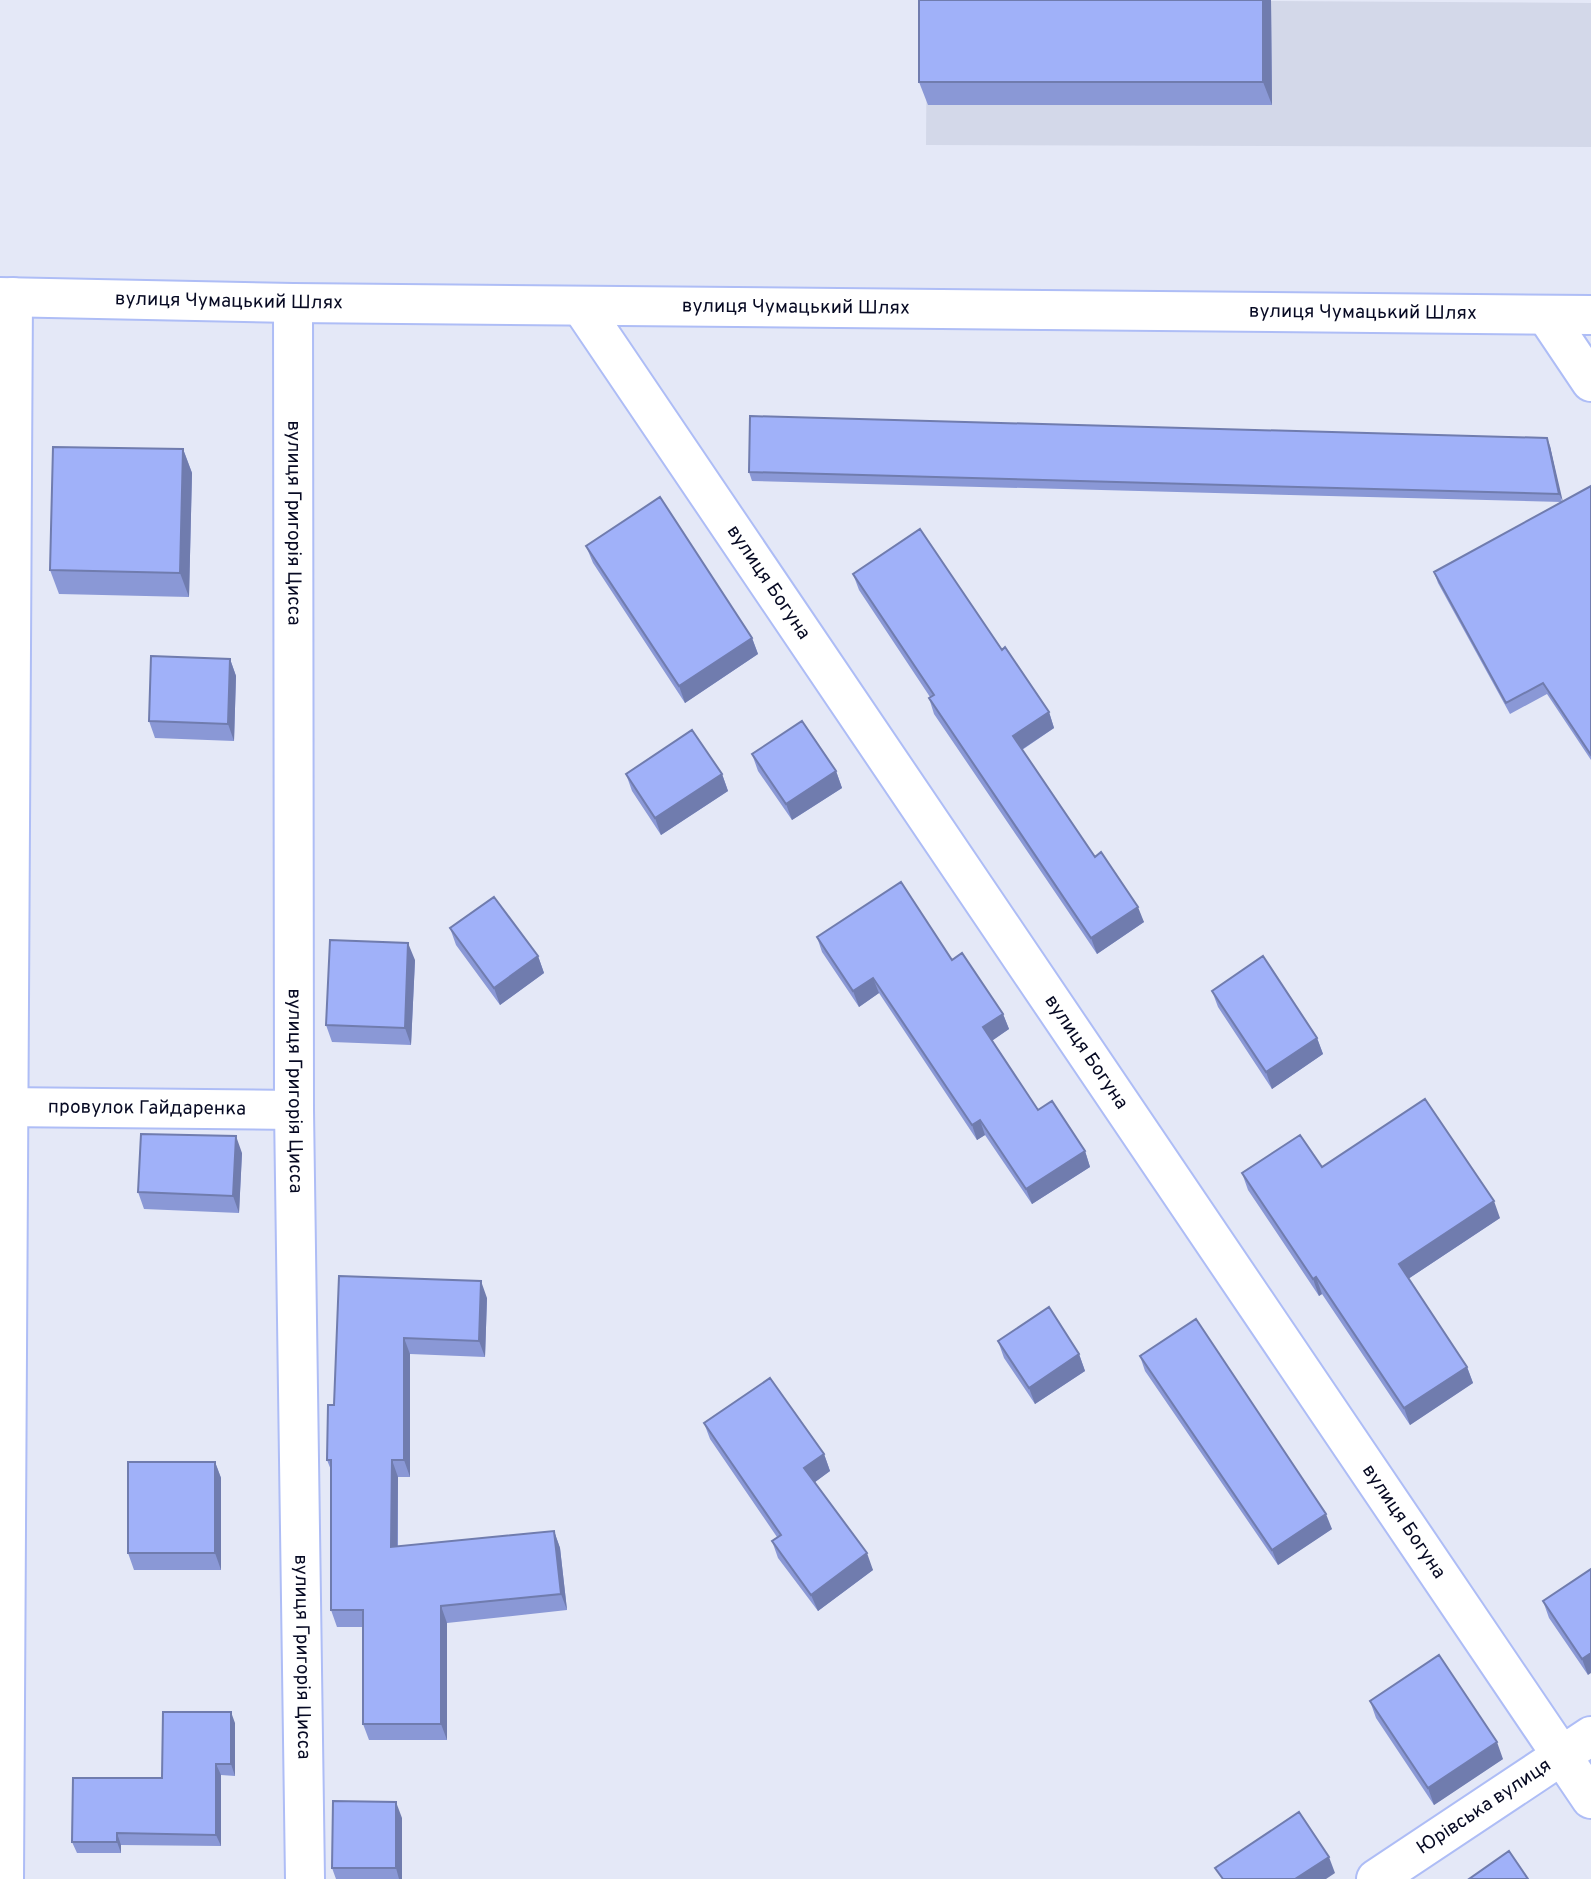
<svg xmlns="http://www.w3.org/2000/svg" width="1591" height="1879" font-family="Overpass,sans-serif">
	<rect width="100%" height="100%" fill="#e4e8f7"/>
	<path fill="#d3d8e9" d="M 1272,1 L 1591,3 L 1591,147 L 926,145 L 927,2 Z"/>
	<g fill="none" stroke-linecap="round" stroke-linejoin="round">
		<defs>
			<g id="minor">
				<path id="s1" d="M 293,303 L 294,1110 L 305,1879"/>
				<path id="s2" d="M 581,306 L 1591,1799"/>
				<path d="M 1546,315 L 1591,382"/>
				<path id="s3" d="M 0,1107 L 294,1110"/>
				<path d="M 4,1879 L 13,297"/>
				<path id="s4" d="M 1376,1879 L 1591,1736"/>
			</g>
			<g id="secondary">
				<path id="s5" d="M 0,297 L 293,303 L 1591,315"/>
			</g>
		</defs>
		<use href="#minor" stroke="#aebdf6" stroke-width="42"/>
		<use href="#secondary" stroke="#aebdf6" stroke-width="42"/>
		<use href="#minor" stroke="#fff" stroke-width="38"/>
		<use href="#secondary" stroke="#fff" stroke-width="38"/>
	</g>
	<path fill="#8a98d6" d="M 1271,0 L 1272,105 L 928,105 L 919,82 Z
		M 1550,446 L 1562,502 L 1591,486 L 1591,760 L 1547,694 L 1510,714 L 1438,583 L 1434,572 L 1562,502 L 752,481 L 749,472 Z
		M 183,449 L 192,473 L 189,597 L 59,594 L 50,570 Z
		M 586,546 L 752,638 L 758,654 L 685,703 L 593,563 Z
		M 853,574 L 1002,650 L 1049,712 L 1054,728 L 1022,750 L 1095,857 L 1144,922 L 1097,954 L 934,714 L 929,698 L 930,697 L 859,590 Z
		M 230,659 L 236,676 L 234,741 L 155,738 L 149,721 Z
		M 752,754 L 836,771 L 842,788 L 792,820 L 758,771 Z
		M 626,774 L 722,774 L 728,791 L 661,835 L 632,791 Z
		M 450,928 L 538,956 L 544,973 L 500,1005 L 456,945 Z
		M 817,937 L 952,960 L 1003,1014 L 1009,1029 L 992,1040 L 1038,1110 L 1085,1151 L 1090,1167 L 1032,1204 L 985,1135 L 977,1140 L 879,993 L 859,1007 L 822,952 Z
		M 415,960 L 411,1045 L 332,1042 L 326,1025 Z
		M 1212,991 L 1317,1038 L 1323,1054 L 1272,1089 L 1218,1007 Z
		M 242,1153 L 239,1213 L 144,1209 L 138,1192 Z
		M 1242,1173 L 1500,1218 L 1408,1279 L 1467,1367 L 1473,1383 L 1410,1425 L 1322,1294 L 1319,1296 L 1248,1190 Z
		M 339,1276 L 487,1298 L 485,1357 L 410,1354 L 410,1477 L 398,1477 L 398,1547 L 554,1531 L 560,1548 L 567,1610 L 447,1623 L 447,1740 L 369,1740 L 363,1724 L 363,1627 L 337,1627 L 331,1610 L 331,1470 L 327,1460 L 334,1405 Z
		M 998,1341 L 1079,1354 L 1085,1371 L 1035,1404 L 1004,1358 Z
		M 1140,1356 L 1332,1529 L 1278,1565 L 1145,1371 Z
		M 704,1423 L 824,1454 L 830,1471 L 815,1482 L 873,1570 L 818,1611 L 778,1558 L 772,1541 L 777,1537 L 710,1439 Z
		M 215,1462 L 221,1478 L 221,1570 L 134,1570 L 128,1553 Z
		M 1591,1569 L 1588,1675 L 1549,1618 L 1543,1601 Z
		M 1370,1701 L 1503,1759 L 1434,1805 L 1376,1718 Z
		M 235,1723 L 235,1776 L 221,1775 L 221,1846 L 121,1845 L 121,1853 L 77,1853 L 72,1842 L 162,1778 Z
		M 402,1818 L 402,1879 L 336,1879 L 332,1868 Z"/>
	<path fill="#707cae" d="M 1263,0 L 1271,0 L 1272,105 L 1263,82 Z
		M 1547,438 L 1550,446 L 1563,502 L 1559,494 Z
		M 183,449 L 192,473 L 189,597 L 180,573 Z
		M 752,638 L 758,654 L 685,703 L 679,686 Z
		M 230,659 L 236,676 L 234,741 L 228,724 Z
		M 1049,712 L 1054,728 L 1018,752 L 1013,736 Z
		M 836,771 L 842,788 L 792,820 L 786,804 Z
		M 722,774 L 728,791 L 661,835 L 655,818 Z
		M 1138,907 L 1144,922 L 1097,954 L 1091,938 Z
		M 408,943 L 415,960 L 411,1045 L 405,1028 Z
		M 538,956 L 544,973 L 500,1005 L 494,988 Z
		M 873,978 L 879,993 L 859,1007 L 853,991 Z
		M 1003,1014 L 1009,1029 L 989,1043 L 983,1027 Z
		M 1317,1038 L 1323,1054 L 1272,1089 L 1266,1072 Z
		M 980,1120 L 985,1135 L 977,1140 L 972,1125 Z
		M 236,1136 L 242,1153 L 239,1213 L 233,1196 Z
		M 1085,1151 L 1090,1167 L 1032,1204 L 1026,1189 Z
		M 1494,1201 L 1500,1218 L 1405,1281 L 1399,1264 Z
		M 1316,1277 L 1322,1294 L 1319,1296 L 1313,1279 Z
		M 481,1281 L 487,1298 L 485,1357 L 479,1341 Z
		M 404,1338 L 410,1354 L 410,1477 L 404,1460 Z
		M 1079,1354 L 1085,1371 L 1035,1404 L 1029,1388 Z
		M 1467,1367 L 1473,1383 L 1410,1425 L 1404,1408 Z
		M 824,1454 L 830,1471 L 811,1485 L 804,1468 Z
		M 392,1460 L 398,1477 L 397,1564 L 391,1547 Z
		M 215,1462 L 221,1478 L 221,1570 L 215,1553 Z
		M 1326,1514 L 1332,1529 L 1278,1565 L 1272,1550 Z
		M 554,1531 L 560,1548 L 567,1610 L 561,1594 Z
		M 867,1553 L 873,1570 L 818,1611 L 811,1595 Z
		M 441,1606 L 447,1623 L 447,1740 L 441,1724 Z
		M 1591,1653 L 1591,1673 L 1588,1675 L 1582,1659 Z
		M 231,1712 L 235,1723 L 235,1776 L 231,1764 Z
		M 1497,1742 L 1503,1759 L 1434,1805 L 1428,1788 Z
		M 216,1764 L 221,1775 L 221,1846 L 216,1835 Z
		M 396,1802 L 402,1818 L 402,1879 L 399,1879 L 396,1868 Z
		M 117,1833 L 121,1845 L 121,1853 L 117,1842 Z
		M 1329,1857 L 1335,1873 L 1326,1879 L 1295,1879 Z"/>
	<path fill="#a0b1f9" stroke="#707cae" stroke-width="2" d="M 919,0 L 1263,0 L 1263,82 L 919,82 Z
		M 750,416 L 1547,438 L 1559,494 L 749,472 Z
		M 53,447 L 183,449 L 180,573 L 50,570 Z
		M 1591,486 L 1591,755 L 1543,683 L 1506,703 L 1434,572 Z
		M 660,497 L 752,638 L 679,686 L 586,546 Z
		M 920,529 L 1002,650 L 1005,647 L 1049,712 L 1013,736 L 1095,857 L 1101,852 L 1138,907 L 1091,938 L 929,698 L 934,695 L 853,574 Z
		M 151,656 L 230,659 L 228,724 L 149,721 Z
		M 802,721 L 836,771 L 786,804 L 752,754 Z
		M 692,730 L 722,774 L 655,818 L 626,774 Z
		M 901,882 L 952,960 L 962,953 L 1003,1014 L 983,1027 L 1038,1110 L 1052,1101 L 1085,1151 L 1026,1189 L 980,1120 L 972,1125 L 873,978 L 853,991 L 817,937 Z
		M 494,897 L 538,956 L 494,988 L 450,928 Z
		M 330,940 L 408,943 L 405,1028 L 326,1025 Z
		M 1263,956 L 1317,1038 L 1266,1072 L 1212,991 Z
		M 1425,1099 L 1494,1201 L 1399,1264 L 1467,1367 L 1404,1408 L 1316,1277 L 1313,1279 L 1242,1173 L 1300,1135 L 1322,1167 Z
		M 141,1134 L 236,1136 L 233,1196 L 138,1192 Z
		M 339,1276 L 481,1281 L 479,1341 L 404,1338 L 404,1460 L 392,1460 L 391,1547 L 554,1531 L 561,1594 L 441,1606 L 441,1724 L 363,1724 L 363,1610 L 331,1610 L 331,1460 L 327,1460 L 328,1405 L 334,1405 Z
		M 1049,1307 L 1079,1354 L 1029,1388 L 998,1341 Z
		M 1196,1319 L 1326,1514 L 1272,1550 L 1140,1356 Z
		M 770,1378 L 824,1454 L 804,1468 L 867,1553 L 811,1595 L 772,1541 L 781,1535 L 704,1423 Z
		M 128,1462 L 215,1462 L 215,1553 L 128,1553 Z
		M 1591,1569 L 1591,1653 L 1582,1659 L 1543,1601 Z
		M 1439,1655 L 1497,1742 L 1428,1788 L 1370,1701 Z
		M 163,1712 L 231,1712 L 231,1764 L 216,1764 L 216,1835 L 117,1833 L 117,1842 L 72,1842 L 73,1778 L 162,1778 Z
		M 333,1801 L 396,1802 L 396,1868 L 332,1868 Z
		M 1299,1812 L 1329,1857 L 1295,1879 L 1223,1879 L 1215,1868 Z
		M 1509,1851 L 1528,1879 L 1469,1879 Z"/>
	<g text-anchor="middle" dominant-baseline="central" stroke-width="5" stroke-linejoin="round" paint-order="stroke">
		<g font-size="19" fill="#070a23" stroke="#fff">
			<text stroke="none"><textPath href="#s5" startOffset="229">вулиця Чумацький Шлях</textPath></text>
			<text stroke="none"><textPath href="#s5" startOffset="796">вулиця Чумацький Шлях</textPath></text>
			<text stroke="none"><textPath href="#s5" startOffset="1363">вулиця Чумацький Шлях</textPath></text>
			<text stroke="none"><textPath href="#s1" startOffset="220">вулиця Григорія Цисса</textPath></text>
			<text stroke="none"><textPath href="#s2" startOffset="334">вулиця Богуна</textPath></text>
			<text stroke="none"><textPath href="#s2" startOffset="901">вулиця Богуна</textPath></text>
			<text stroke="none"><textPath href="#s1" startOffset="788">вулиця Григорія Цисса</textPath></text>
			<text stroke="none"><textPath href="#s3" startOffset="147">провулок Гайдаренка</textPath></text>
			<text stroke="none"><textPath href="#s2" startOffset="1468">вулиця Богуна</textPath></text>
			<text stroke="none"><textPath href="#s1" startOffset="1354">вулиця Григорія Цисса</textPath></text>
			<text stroke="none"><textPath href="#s4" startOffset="130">Юрівська вулиця</textPath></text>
		</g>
	</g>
</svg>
